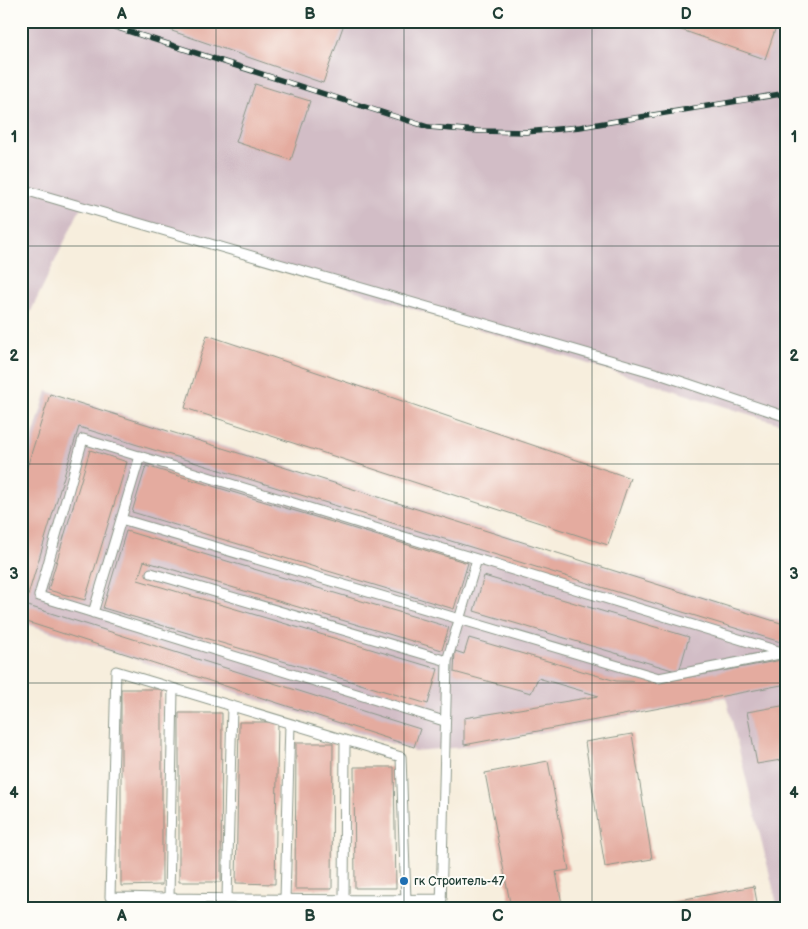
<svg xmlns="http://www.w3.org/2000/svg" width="808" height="929" font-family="'Balsamiq Sans',sans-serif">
	<rect width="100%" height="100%" fill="#fdfcf7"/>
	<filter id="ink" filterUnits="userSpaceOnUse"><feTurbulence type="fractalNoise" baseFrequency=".02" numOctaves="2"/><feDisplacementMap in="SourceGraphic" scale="10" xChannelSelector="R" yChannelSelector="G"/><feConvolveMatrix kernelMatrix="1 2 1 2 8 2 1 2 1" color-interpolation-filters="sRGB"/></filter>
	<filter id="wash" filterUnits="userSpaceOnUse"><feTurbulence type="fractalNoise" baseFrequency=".0096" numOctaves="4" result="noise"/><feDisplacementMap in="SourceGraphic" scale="20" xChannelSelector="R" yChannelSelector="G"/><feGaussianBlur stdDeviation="1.12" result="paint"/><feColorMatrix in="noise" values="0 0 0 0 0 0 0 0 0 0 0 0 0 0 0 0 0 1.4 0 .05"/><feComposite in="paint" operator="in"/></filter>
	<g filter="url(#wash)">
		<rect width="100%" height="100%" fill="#f7eedd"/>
		<path fill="#d2bdc6" d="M 21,21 L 787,21 L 787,426 L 82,205 L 21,332 Z
			M 47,391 L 787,623 L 787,908 L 778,908 L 726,697 L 464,747 L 414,751 L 21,622 L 21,476 Z"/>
		<g id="blocks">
			<path fill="#e4ab9f" d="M 175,21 L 345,21 L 323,83 L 172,31 Z
				M 656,21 L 778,21 L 765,59 Z
				M 255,84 L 310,101 L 291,160 L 236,142 Z
				M 207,335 L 630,478 L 608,545 L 185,408 Z
				M 50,394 L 787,625 L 787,644 L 79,427 L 25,605 L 420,729 L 414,747 L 21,620 L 21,486 Z
				M 90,450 L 127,462 L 85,600 L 48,590 Z
				M 146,466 L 468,563 L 454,609 L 132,512 Z
				M 126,531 L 449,627 L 442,650 L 144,561 L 138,580 L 438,669 L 428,704 L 103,608 Z
				M 484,576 L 689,637 L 679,672 L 474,611 Z
				M 469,638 L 616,681 L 663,682 L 787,659 L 787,684 L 464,745 L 464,718 L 599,696 L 538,678 L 531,693 L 454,672 L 455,651 L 464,654 Z
				M 121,689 L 162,689 L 162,885 L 121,886 Z
				M 787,705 L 787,759 L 757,764 L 747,712 Z
				M 179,713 L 222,713 L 221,882 L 179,882 Z
				M 239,722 L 278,722 L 275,884 L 236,883 Z
				M 632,734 L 652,859 L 605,867 L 585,742 Z
				M 296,743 L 333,743 L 332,889 L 295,889 Z
				M 548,761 L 569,870 L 556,872 L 562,904 L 543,908 L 511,908 L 485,773 Z
				M 354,767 L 394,767 L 396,888 L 355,888 Z
				M 754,886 L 758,908 L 643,908 L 643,907 Z"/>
		</g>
	</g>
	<g filter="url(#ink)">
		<use href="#blocks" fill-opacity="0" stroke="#8b9688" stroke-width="1"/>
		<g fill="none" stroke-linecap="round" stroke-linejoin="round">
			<defs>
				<path id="service" d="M 21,189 L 665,376 L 787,417
					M 121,519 L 659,678 L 785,653 L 83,439 L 39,596 L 444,721
					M 151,573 L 447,661
					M 93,613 L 140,456
					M 169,898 L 173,689
					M 227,898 L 232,706
					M 285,899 L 290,724
					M 344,900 L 345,741
					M 406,900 L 401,757 L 116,671 L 110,897 C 220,899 331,901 442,899
					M 441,908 L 447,661 L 477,559"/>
			</defs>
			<use href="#service" stroke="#8b9688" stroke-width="11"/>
			<use href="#service" stroke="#fff" stroke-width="9"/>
			<defs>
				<path id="rail" d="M 96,21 L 428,127 L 478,131 L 526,132 L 580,127 L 787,93"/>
			</defs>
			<use href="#rail" stroke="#1f3d34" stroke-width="5.5"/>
			<use href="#rail" stroke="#fdfcf7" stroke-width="4" stroke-dasharray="11" stroke-linecap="butt"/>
		</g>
	</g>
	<path fill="none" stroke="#1f3d34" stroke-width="1" stroke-opacity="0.55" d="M 216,21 L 216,908M 404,21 L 404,908M 592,21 L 592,908M 21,246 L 787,246M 21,464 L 787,464M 21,683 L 787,683"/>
	<circle fill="#1f6fb2" stroke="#fdfcf7" stroke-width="2" cx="404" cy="881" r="5"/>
	<g text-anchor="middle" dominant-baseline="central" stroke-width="4" stroke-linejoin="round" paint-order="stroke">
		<g font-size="12" fill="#1f3d34" stroke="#fdfcf7" text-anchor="start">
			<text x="414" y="881">гк Строитель-47</text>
		</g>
	</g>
	<rect width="808" height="929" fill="none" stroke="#fdfcf7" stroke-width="55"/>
	<rect x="28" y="28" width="752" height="874" fill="none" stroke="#1f3d34" stroke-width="2"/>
	<g font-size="16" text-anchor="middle" font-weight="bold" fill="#1f3d34">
		<text x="122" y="19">A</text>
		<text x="310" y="19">B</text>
		<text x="498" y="19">C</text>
		<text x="686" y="19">D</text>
		<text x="14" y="142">1</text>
		<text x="794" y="142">1</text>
		<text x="14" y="361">2</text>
		<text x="794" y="361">2</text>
		<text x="14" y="579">3</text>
		<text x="794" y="579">3</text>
		<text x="14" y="798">4</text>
		<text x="794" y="798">4</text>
		<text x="122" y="921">A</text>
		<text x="310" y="921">B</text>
		<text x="498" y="921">C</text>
		<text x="686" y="921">D</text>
	</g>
</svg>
